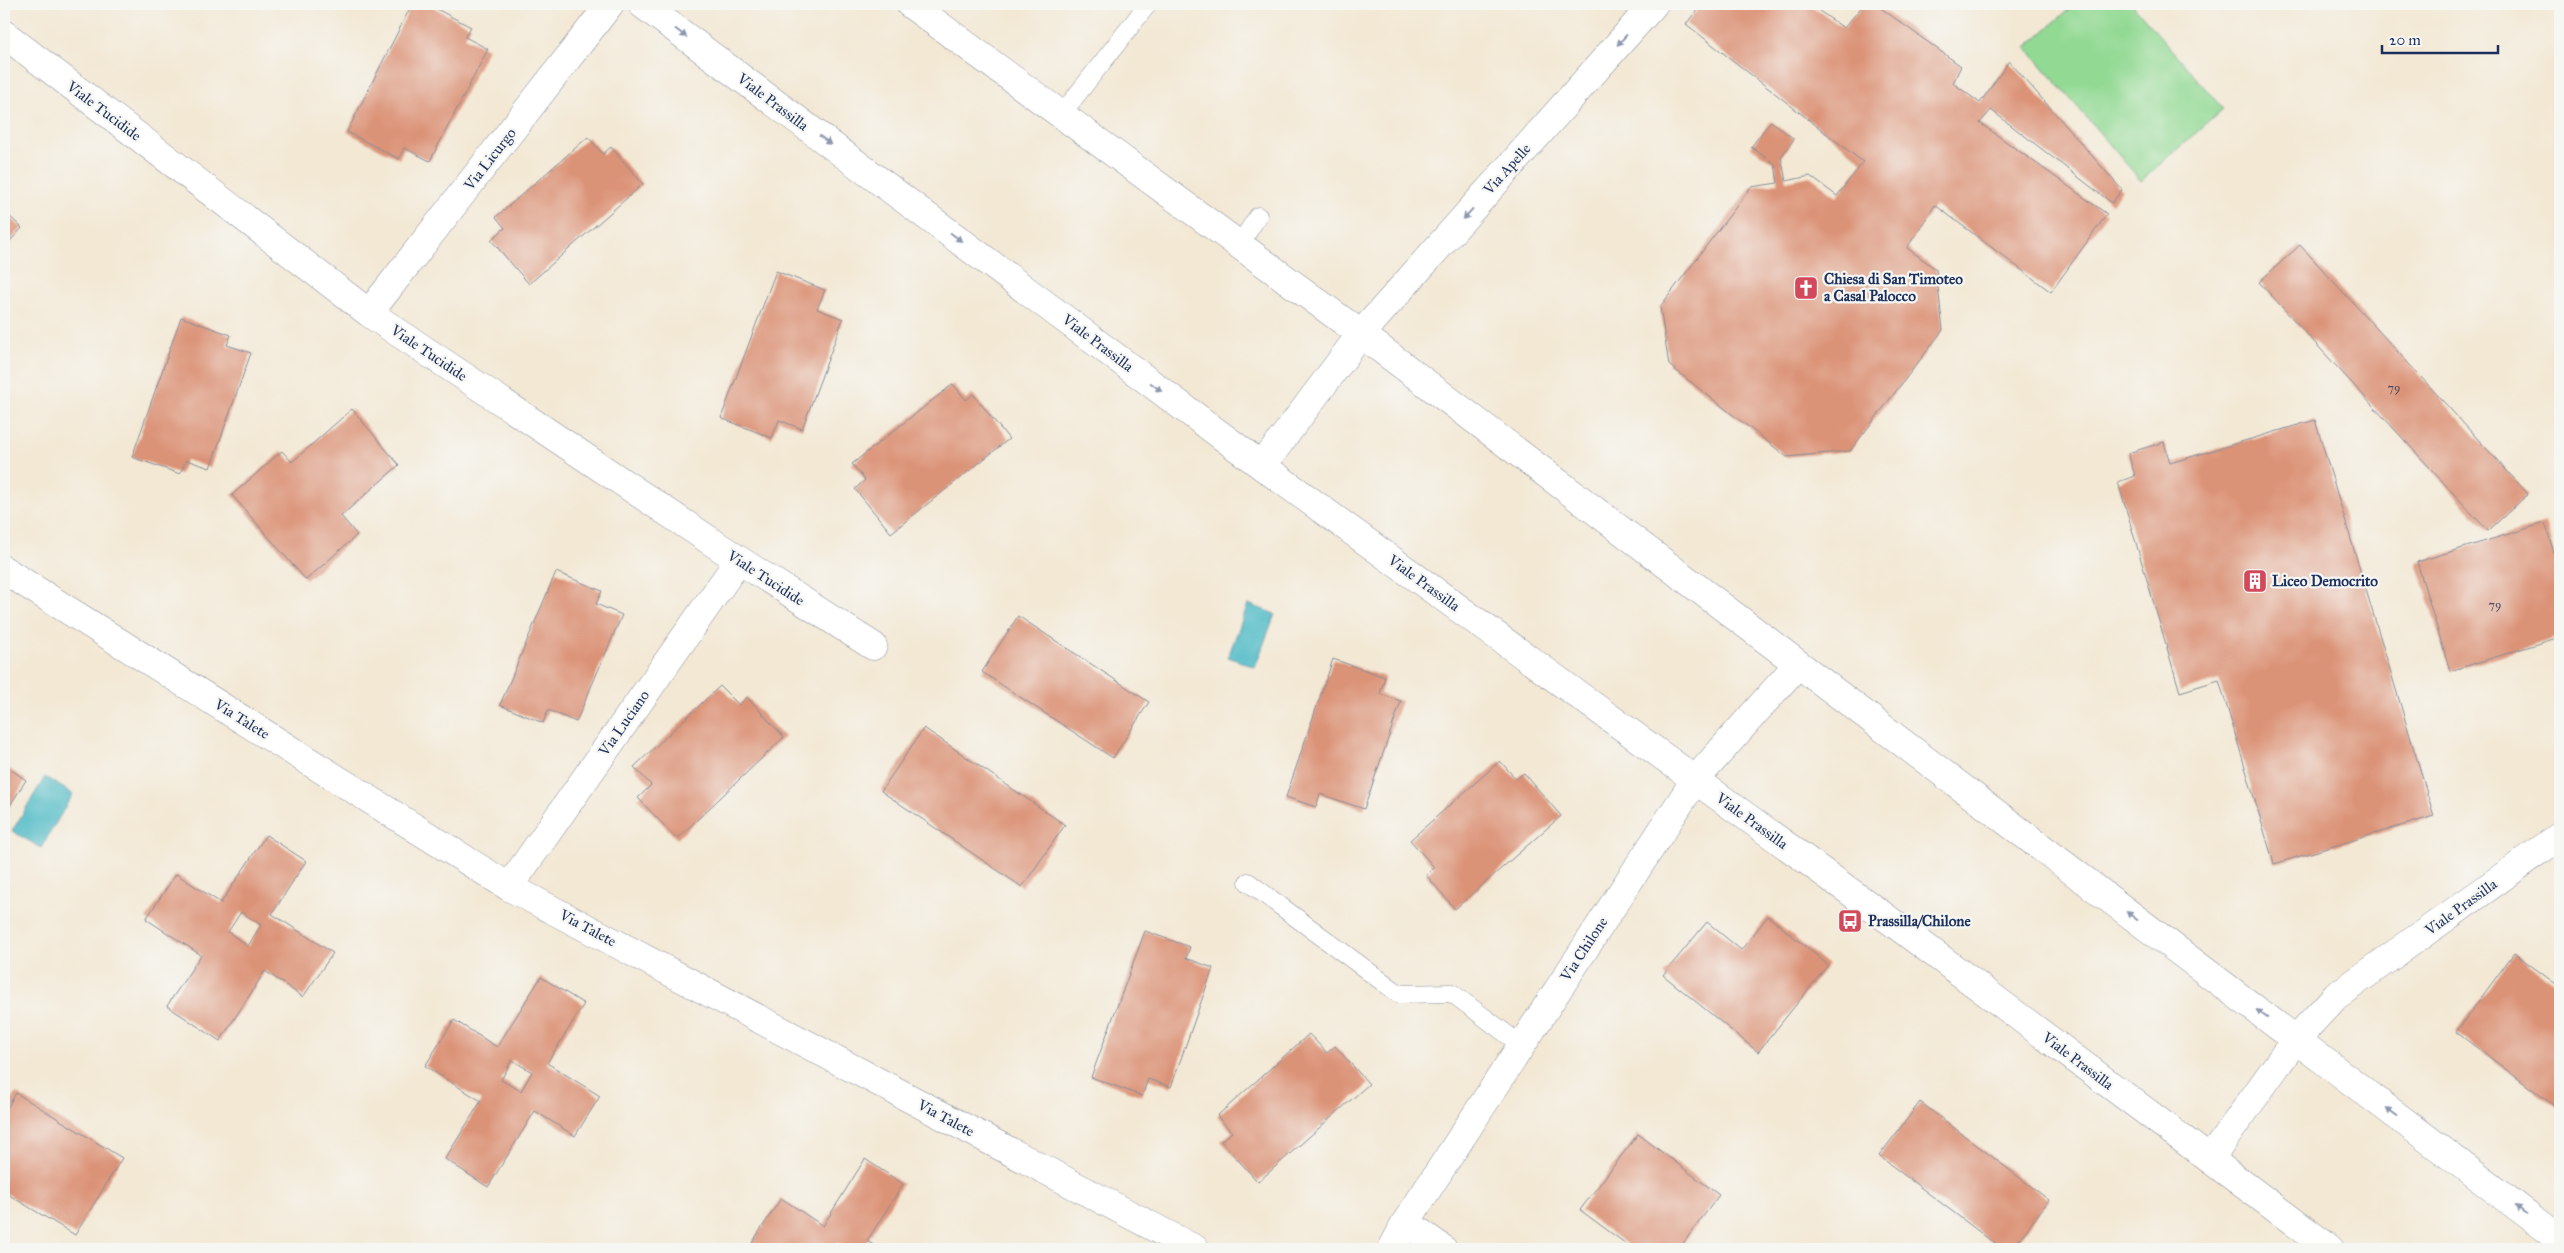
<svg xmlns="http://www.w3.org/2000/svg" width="2564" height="1253" font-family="'IM FELL Great Primer',serif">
	<rect width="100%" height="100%" fill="#f6f6f2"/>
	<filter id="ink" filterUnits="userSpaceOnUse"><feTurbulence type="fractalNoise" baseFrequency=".02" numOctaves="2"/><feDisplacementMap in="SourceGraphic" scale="10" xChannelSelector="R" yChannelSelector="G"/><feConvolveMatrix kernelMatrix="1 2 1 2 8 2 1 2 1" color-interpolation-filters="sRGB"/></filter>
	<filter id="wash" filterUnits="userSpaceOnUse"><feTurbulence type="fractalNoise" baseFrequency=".0096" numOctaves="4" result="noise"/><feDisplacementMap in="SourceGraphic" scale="20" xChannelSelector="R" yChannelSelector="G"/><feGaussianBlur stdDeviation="1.12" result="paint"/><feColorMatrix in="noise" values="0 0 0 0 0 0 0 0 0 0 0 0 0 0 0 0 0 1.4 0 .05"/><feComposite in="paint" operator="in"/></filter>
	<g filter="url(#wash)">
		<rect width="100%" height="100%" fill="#f3e8d4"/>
		<path fill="#92d993" stroke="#568478" d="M 2075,4 L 2132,4 L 2223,109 L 2141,181 L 2026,47 Z"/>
		<path fill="#4bb9c5" stroke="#337492" d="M 1248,604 L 1275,614 L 1255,667 L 1228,657 Z
			M 45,777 L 73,794 L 41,848 L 12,831 Z"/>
		<g id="blocks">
			<path fill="#db9377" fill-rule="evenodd" d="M 412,4 L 427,4 L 471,27 L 465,37 L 488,49 L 430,161 L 404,148 L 399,159 L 347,132 Z
				M 1702,4 L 1809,4 L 1844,28 L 1864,4 L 1875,4 L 1961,66 L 1953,83 L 1980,103 L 2009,61 L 2122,190 L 2112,203 L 1991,110 L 1980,123 L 2107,214 L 2051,292 L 1935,205 L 1907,248 L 1936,269 L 1943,330 L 1850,451 L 1787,457 L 1669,365 L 1660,307 L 1751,187 L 1778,183 L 1775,164 L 1751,147 L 1771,121 L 1794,139 L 1781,157 L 1786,181 L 1810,176 L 1837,196 L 1863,162 L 1686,24 Z
				M 588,137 L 603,154 L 611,147 L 643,184 L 529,284 L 491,240 L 505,228 L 496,217 Z
				M 4,211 L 22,228 L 4,248 Z
				M 2300,245 L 2528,494 L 2488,531 L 2259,282 Z
				M 776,271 L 825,290 L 817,309 L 843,319 L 802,429 L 779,420 L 772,438 L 721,418 Z
				M 181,317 L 231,335 L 227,345 L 251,353 L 210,468 L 186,460 L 180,474 L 132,457 Z
				M 953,384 L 966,400 L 973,394 L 1009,439 L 891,533 L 855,489 L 865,480 L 852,464 Z
				M 352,409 L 399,465 L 341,516 L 357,535 L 306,580 L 232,495 L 282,451 L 292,462 Z
				M 2315,420 L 2434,816 L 2274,864 L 2219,680 L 2180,692 L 2118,482 L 2135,476 L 2128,453 L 2164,442 L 2170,463 Z
				M 2545,523 L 2560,573 L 2560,637 L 2450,671 L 2417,562 Z
				M 556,572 L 602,591 L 596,604 L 622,615 L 576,722 L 548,710 L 543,723 L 500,705 Z
				M 1018,616 L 1149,702 L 1113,758 L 982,672 Z
				M 1333,659 L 1385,677 L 1380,694 L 1401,701 L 1364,809 L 1320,794 L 1316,807 L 1286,797 Z
				M 720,686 L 739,705 L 747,697 L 784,737 L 677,839 L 638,798 L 651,785 L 634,767 Z
				M 924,728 L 1065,825 L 1022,887 L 881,791 Z
				M 1500,761 L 1516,779 L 1524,773 L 1561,816 L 1455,909 L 1426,875 L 1434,867 L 1410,840 Z
				M 4,765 L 26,780 L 4,815 Z
				M 266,835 L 306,861 L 272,914 L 333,953 L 303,997 L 265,971 L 220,1041 L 167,1006 L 201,955 L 146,919 L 176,874 L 221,903 ZM 241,912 L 261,925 L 248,946 L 228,932 Z
				M 1768,916 L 1828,965 L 1758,1052 L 1663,975 L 1707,922 L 1741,950 Z
				M 1145,931 L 1190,947 L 1186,958 L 1213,968 L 1171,1087 L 1148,1079 L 1142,1096 L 1091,1077 Z
				M 2514,953 L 2560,987 L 2560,1110 L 2456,1032 Z
				M 541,977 L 584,1004 L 547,1063 L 600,1096 L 575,1136 L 535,1111 L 488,1187 L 445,1159 L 481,1101 L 425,1066 L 454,1020 L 497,1047 ZM 512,1060 L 532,1072 L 521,1091 L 501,1080 Z
				M 1309,1034 L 1327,1053 L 1335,1046 L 1369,1084 L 1258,1182 L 1221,1141 L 1232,1132 L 1217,1116 Z
				M 16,1093 L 122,1158 L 75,1235 L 4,1192 L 4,1113 Z
				M 1920,1102 L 2049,1200 L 2012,1249 L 2002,1249 L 1879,1156 Z
				M 1638,1134 L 1719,1195 L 1679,1249 L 1633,1249 L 1580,1210 Z
				M 865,1159 L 903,1184 L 867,1241 L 880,1249 L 850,1249 L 837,1243 L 834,1249 L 762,1249 L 752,1243 L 781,1198 L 823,1226 Z"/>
		</g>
	</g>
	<g filter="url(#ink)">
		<use href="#blocks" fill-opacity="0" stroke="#878c99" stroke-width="1"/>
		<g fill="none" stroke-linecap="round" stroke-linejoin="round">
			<defs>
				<path id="lane" d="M 1061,115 L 1148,4
					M 1239,245 L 1258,216
					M 1248,882 L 1399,994 L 1452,993 L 1521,1045"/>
				<path id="street" d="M 642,4 L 1262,466 L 1896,925 L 2330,1249
					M 910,4 L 1361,334 L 2560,1239
					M 4,34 L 369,313 L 739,560 L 873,646
					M 369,313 L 610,4
					M 1262,466 L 1361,334 L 1654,4
					M 4,570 L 509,887 L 1195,1249
					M 509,887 L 739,560
					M 2210,1159 L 2295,1040 L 2336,996 L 2560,836
					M 1406,1222 L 1443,1249
					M 1392,1249 L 1406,1222 L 1695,780 L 1798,664"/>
			</defs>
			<use href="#lane" stroke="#878c99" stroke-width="19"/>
			<use href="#street" stroke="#878c99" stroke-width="29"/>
			<use href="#lane" stroke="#fff" stroke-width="18"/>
			<use href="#street" stroke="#fff" stroke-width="28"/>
		</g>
		<defs><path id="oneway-solid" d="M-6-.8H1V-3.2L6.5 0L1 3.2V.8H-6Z" transform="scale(1.25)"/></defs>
		<g fill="#8d97ae">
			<use href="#oneway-solid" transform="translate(681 33) rotate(37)"/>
			<use href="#oneway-solid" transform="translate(1622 40) rotate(132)"/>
			<use href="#oneway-solid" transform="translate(825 140) rotate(37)"/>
			<use href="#oneway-solid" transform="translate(1468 214) rotate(132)"/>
			<use href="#oneway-solid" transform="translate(956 237) rotate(37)"/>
			<use href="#oneway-solid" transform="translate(1156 387) rotate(37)"/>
			<use href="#oneway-solid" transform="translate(2132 916) rotate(-143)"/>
			<use href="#oneway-solid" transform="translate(2262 1014) rotate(-143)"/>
			<use href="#oneway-solid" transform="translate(2392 1112) rotate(-143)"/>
			<use href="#oneway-solid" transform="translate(2521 1210) rotate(-143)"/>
		</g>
	</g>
	<defs>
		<symbol id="church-square" viewBox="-11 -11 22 22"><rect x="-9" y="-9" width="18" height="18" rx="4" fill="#d1495b" stroke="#f6f6f2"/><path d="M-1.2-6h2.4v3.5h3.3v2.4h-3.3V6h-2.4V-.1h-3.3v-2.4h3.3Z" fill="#fff"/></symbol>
		<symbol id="building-square" viewBox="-11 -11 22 22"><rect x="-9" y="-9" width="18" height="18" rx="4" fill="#d1495b" stroke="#f6f6f2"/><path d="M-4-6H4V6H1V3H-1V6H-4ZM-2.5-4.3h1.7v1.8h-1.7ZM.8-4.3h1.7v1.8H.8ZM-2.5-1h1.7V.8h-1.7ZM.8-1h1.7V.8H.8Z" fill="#fff"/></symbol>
		<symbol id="bus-square" viewBox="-11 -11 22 22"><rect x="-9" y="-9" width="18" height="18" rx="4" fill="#d1495b" stroke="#f6f6f2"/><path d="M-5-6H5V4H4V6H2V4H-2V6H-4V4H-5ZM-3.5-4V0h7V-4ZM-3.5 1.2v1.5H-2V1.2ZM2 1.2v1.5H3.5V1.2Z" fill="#fff"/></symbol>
	</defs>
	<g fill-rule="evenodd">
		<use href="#church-square" x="1792" y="274" width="28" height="28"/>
		<use href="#building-square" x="2241" y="567" width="28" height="28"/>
		<use href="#bus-square" x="1836" y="907" width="28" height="28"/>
	</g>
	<g text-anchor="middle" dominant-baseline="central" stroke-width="4.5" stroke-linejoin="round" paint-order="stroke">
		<g font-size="12" fill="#4b4864">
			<text x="2394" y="388">79</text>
			<text x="2495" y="605">79</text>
		</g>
		<g font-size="15" fill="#1b2f5e" stroke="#f6f6f2">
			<text transform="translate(773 102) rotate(37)">Viale Prassilla</text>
			<text transform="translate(104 111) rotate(37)">Viale Tucidide</text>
			<text transform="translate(490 159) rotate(-52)">Via Licurgo</text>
			<text transform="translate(1507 169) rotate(-48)">Via Apelle</text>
			<text transform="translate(1098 343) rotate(37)">Viale Prassilla</text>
			<text transform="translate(429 353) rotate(34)">Viale Tucidide</text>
			<text transform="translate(766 578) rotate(33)">Viale Tucidide</text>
			<text transform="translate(1424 583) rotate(36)">Viale Prassilla</text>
			<text transform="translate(242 719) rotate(32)">Via Talete</text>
			<text transform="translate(624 723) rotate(-55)">Via Luciano</text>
			<text transform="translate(1752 821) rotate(36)">Viale Prassilla</text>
			<text transform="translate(2461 907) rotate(-36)">Viale Prassilla</text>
			<text transform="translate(588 928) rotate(28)">Via Talete</text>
			<text transform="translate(1584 949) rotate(-57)">Via Chilone</text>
			<text transform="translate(2078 1061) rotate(37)">Viale Prassilla</text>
			<text transform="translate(946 1118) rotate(28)">Via Talete</text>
		</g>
		<g font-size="15" font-weight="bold" fill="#1b2f5e" stroke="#f6f6f2" text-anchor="start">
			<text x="1824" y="279">Chiesa di San Timoteo<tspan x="1824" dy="17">a Casal Palocco</tspan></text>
			<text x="2272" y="581">Liceo Democrito</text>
			<text x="1868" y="921">Prassilla/Chilone</text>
		</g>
	</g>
	<rect width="2564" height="1253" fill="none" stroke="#f6f6f2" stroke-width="20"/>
	<path d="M2382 45v8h116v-8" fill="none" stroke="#1b2f5e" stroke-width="2.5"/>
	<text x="2389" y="45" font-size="15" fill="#1b2f5e" stroke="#f6f6f2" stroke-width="4" paint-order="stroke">20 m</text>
</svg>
